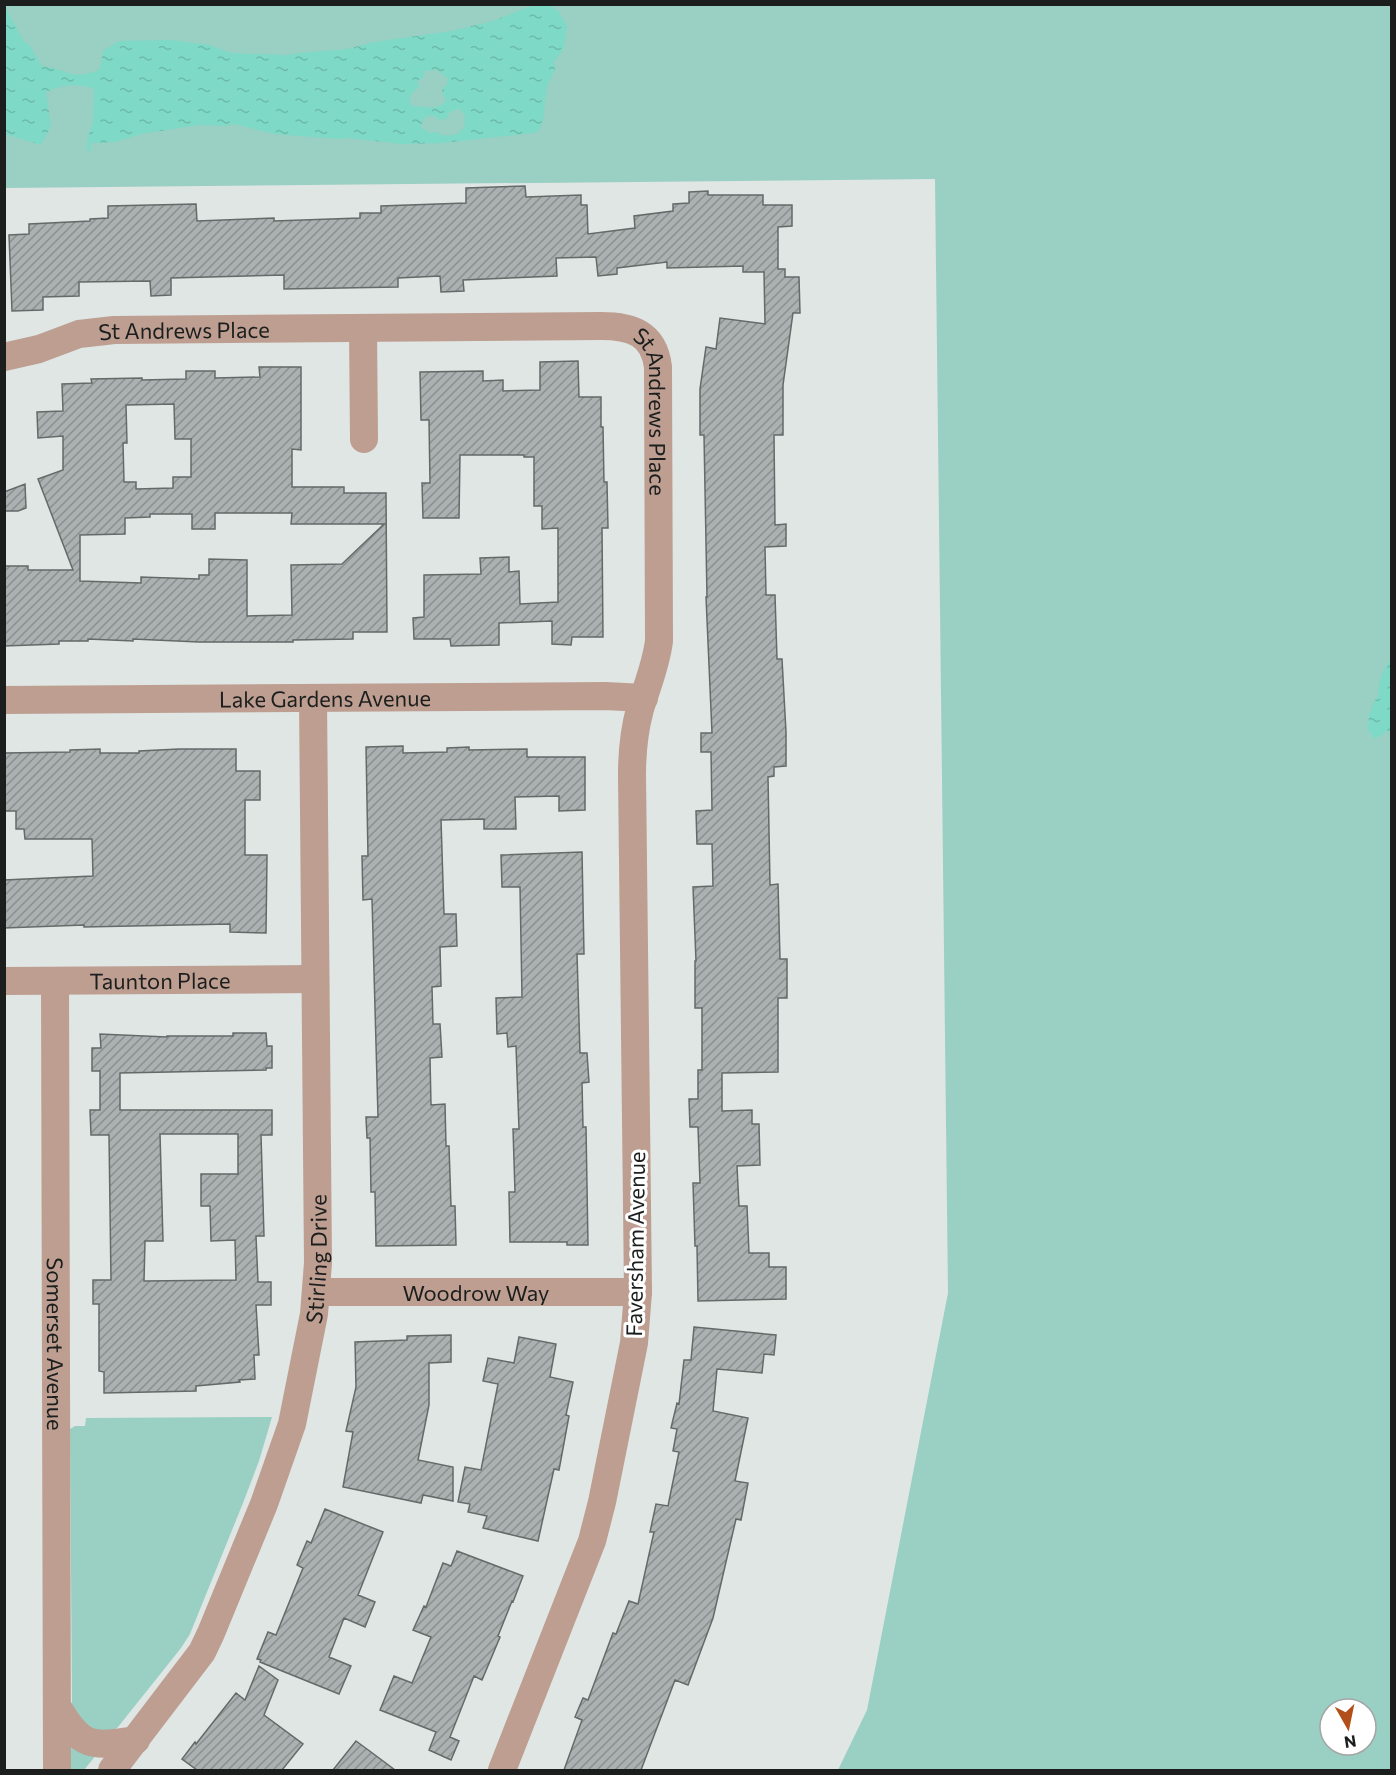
<svg xmlns="http://www.w3.org/2000/svg" width="1396" height="1775" font-family="Commissioner,sans-serif">
	<defs>
		<pattern id="water-ripples" width="26" height="14" patternUnits="userSpaceOnUse" patternTransform="scale(1.5)"><rect width="26" height="14" fill="#7ed9c6"/><path d="M2 4q2-2 4 0t4 0M15 11q2-2 4 0t4 0" fill="none" stroke="#6cbaaa"/></pattern>
		<pattern id="building-hatch" width="6" height="6" patternUnits="userSpaceOnUse" patternTransform="scale(1.5)"><rect width="6" height="6" fill="#aab1b0"/><path d="M-1 1l2-2M0 6l6-6M5 7l2-2" fill="none" stroke="#8a8f8f"/></pattern>
	</defs>
	<rect width="100%" height="100%" fill="#dfe6e4"/>
	<path fill="#9acfc3" fill-rule="evenodd" d="M 4,5 L 1391,5 L 1391,1770 L 838,1770 L 867,1710 L 948,1293 L 935,179 L 5,188 ZM 1330,1709 L 1366,1709 L 1366,1745 L 1330,1745 Z
		M 272,1417 L 259,1461 L 243,1503 L 190,1634 L 181,1648 L 118,1727 L 113,1731 L 91,1732 L 72,1706 L 70,1429 L 75,1426 L 85,1426 L 86,1418 Z
		M 60,1729 L 97,1754 L 84,1770 L 59,1770 Z"/>
	<path fill="url(#water-ripples)" fill-rule="evenodd" d="M 4,5 L 23,40 L 30,46 L 42,66 C 67,69 73,82 100,69 L 103,51 L 119,41 L 172,40 L 209,45 L 231,53 L 287,55 L 299,53 L 347,49 L 374,42 L 451,31 L 493,21 L 528,7 L 546,5 L 553,7 L 559,12 L 567,26 L 564,48 L 554,62 L 555,69 L 547,87 L 543,120 L 539,130 L 534,133 L 442,143 L 402,144 L 348,138 L 337,139 L 274,134 L 234,124 L 225,126 L 199,125 L 141,134 L 116,142 L 91,143 L 91,151 L 87,151 L 87,141 L 93,121 L 94,89 C 79,83 62,84 46,92 L 51,126 L 41,145 L 5,134 ZM 436,69 L 448,79 L 446,87 L 444,86 C 440,93 444,94 446,100 C 439,112 425,106 412,106 L 410,103 C 409,93 414,92 420,86 L 417,83 L 418,80 L 423,78 L 425,71 L 428,70 L 433,71 ZM 457,109 L 460,109 L 466,117 L 464,118 C 469,134 447,140 436,132 L 430,133 L 421,127 L 423,119 L 428,116 L 435,116 L 438,119 L 443,120 L 448,117 L 449,113 Z
		M 1391,658 L 1391,731 L 1387,731 L 1375,739 L 1368,730 L 1369,715 L 1373,704 L 1378,696 L 1379,685 L 1382,674 Z"/>
	<path fill="url(#building-hatch)" stroke="#646a68" stroke-width="1.5" fill-rule="evenodd" d="M 525,186 L 526,197 L 581,195 L 581,205 L 587,205 L 588,234 L 635,228 L 634,216 L 673,211 L 673,204 L 689,203 L 689,192 L 708,191 L 708,195 L 763,195 L 763,205 L 792,205 L 792,226 L 778,227 L 778,269 L 785,269 L 785,277 L 799,277 L 800,313 L 793,313 L 783,385 L 783,435 L 774,435 L 775,525 L 786,524 L 786,546 L 765,547 L 766,595 L 775,595 L 777,659 L 782,659 L 786,732 L 786,766 L 774,767 L 774,776 L 768,777 L 770,885 L 778,884 L 780,959 L 787,959 L 787,998 L 778,998 L 778,1072 L 722,1073 L 722,1111 L 752,1110 L 752,1124 L 759,1124 L 760,1165 L 737,1166 L 739,1206 L 747,1206 L 749,1253 L 769,1253 L 769,1267 L 786,1267 L 786,1299 L 698,1301 L 697,1246 L 695,1246 L 693,1183 L 700,1183 L 698,1127 L 690,1127 L 689,1099 L 698,1099 L 698,1070 L 702,1070 L 702,1008 L 695,1008 L 695,961 L 696,961 L 693,887 L 713,886 L 712,844 L 697,844 L 696,811 L 712,810 L 711,752 L 701,752 L 701,733 L 712,733 L 706,597 L 707,597 L 704,435 L 700,435 L 700,389 L 706,347 L 716,349 L 720,318 L 765,324 L 764,272 L 743,272 L 743,266 L 667,268 L 667,262 L 617,268 L 617,274 L 598,276 L 596,257 L 556,258 L 557,276 L 463,280 L 464,291 L 441,292 L 440,276 L 398,278 L 398,287 L 284,289 L 284,275 L 171,278 L 171,295 L 151,296 L 150,281 L 79,282 L 79,296 L 43,297 L 43,310 L 12,311 L 9,235 L 29,234 L 29,224 L 90,221 L 90,219 L 108,218 L 108,206 L 196,204 L 197,221 L 274,218 L 274,221 L 360,218 L 360,213 L 381,213 L 381,206 L 466,203 L 466,188 Z
		M 578,361 L 579,397 L 601,397 L 601,427 L 603,427 L 604,482 L 607,482 L 608,528 L 602,528 L 603,637 L 572,637 L 571,645 L 552,644 L 552,621 L 499,623 L 499,645 L 451,646 L 450,639 L 414,639 L 413,618 L 424,617 L 424,575 L 481,574 L 480,558 L 509,557 L 509,572 L 519,571 L 520,604 L 558,602 L 558,528 L 542,529 L 542,506 L 534,506 L 534,457 L 524,457 L 524,455 L 460,455 L 459,518 L 423,518 L 422,483 L 430,483 L 429,420 L 421,420 L 420,372 L 483,371 L 483,381 L 503,380 L 503,391 L 540,390 L 540,362 Z
		M 259,367 L 301,367 L 301,450 L 292,449 L 292,487 L 344,487 L 344,493 L 386,493 L 387,632 L 353,632 L 353,639 L 293,640 L 293,642 L 199,642 L 133,639 L 133,641 L 88,639 L 88,641 L 59,641 L 59,644 L 4,646 L 4,566 L 28,566 L 28,570 L 73,570 L 38,479 L 63,470 L 63,436 L 38,438 L 37,412 L 63,411 L 62,384 L 92,383 L 91,379 L 142,378 L 142,380 L 186,379 L 186,371 L 215,371 L 215,378 L 260,377 ZM 174,404 L 175,439 L 191,439 L 191,477 L 173,477 L 173,488 L 136,489 L 136,482 L 124,482 L 123,443 L 127,443 L 126,405 ZM 215,513 L 292,513 L 291,524 L 384,524 L 342,564 L 291,565 L 292,615 L 247,616 L 247,560 L 209,559 L 209,575 L 199,575 L 199,579 L 141,577 L 141,583 L 80,581 L 80,535 L 125,534 L 125,518 L 150,517 L 150,514 L 192,514 L 192,529 L 215,529 Z
		M 25,484 L 26,508 L 18,511 L 4,511 L 4,492 Z
		M 403,746 L 403,753 L 447,752 L 447,748 L 469,747 L 469,750 L 527,749 L 527,757 L 585,757 L 585,810 L 559,811 L 559,796 L 515,797 L 516,829 L 484,829 L 484,819 L 441,820 L 444,914 L 456,914 L 457,946 L 440,947 L 441,986 L 432,987 L 433,1024 L 440,1024 L 442,1057 L 430,1058 L 431,1105 L 445,1104 L 446,1146 L 449,1146 L 451,1206 L 455,1206 L 456,1245 L 376,1246 L 375,1192 L 371,1192 L 370,1138 L 367,1138 L 366,1117 L 378,1117 L 372,899 L 363,900 L 362,856 L 368,856 L 366,747 Z
		M 100,749 L 100,753 L 139,753 L 139,751 L 179,749 L 236,749 L 236,771 L 260,771 L 260,800 L 245,800 L 245,855 L 267,855 L 266,933 L 230,932 L 230,924 L 84,927 L 84,925 L 4,928 L 4,880 L 93,876 L 92,839 L 25,839 L 24,829 L 16,829 L 16,811 L 4,811 L 4,753 L 70,752 L 70,750 Z
		M 582,852 L 584,954 L 577,954 L 580,1053 L 587,1053 L 589,1082 L 582,1083 L 583,1127 L 586,1127 L 588,1245 L 567,1245 L 567,1242 L 510,1242 L 509,1192 L 515,1192 L 513,1129 L 519,1129 L 516,1046 L 508,1047 L 507,1033 L 497,1034 L 496,998 L 522,997 L 520,887 L 502,887 L 501,855 Z
		M 233,1033 L 266,1033 L 267,1046 L 272,1046 L 272,1068 L 266,1068 L 266,1070 L 120,1073 L 120,1110 L 272,1110 L 272,1135 L 261,1135 L 264,1236 L 256,1236 L 258,1282 L 271,1282 L 271,1305 L 256,1305 L 259,1355 L 254,1355 L 255,1379 L 239,1380 L 240,1382 L 196,1386 L 196,1391 L 104,1393 L 104,1372 L 99,1371 L 99,1304 L 93,1304 L 93,1280 L 111,1280 L 109,1135 L 91,1135 L 90,1110 L 100,1110 L 100,1071 L 92,1071 L 92,1048 L 101,1048 L 100,1034 L 167,1037 L 167,1036 L 233,1036 ZM 160,1134 L 238,1134 L 238,1174 L 201,1174 L 201,1206 L 210,1206 L 211,1241 L 235,1240 L 236,1280 L 144,1281 L 145,1241 L 163,1241 Z
		M 694,1327 L 776,1335 L 774,1355 L 764,1354 L 762,1373 L 717,1369 L 713,1411 L 748,1418 L 735,1481 L 748,1483 L 741,1520 L 736,1519 L 713,1618 L 688,1685 L 675,1680 L 641,1770 L 564,1770 L 582,1720 L 575,1717 L 583,1698 L 588,1700 L 613,1633 L 616,1634 L 629,1601 L 638,1604 L 654,1532 L 650,1532 L 656,1504 L 668,1506 L 679,1452 L 673,1451 L 677,1429 L 671,1428 L 677,1403 L 679,1404 L 684,1360 L 691,1360 Z
		M 451,1335 L 451,1362 L 429,1363 L 429,1405 L 418,1460 L 453,1467 L 453,1501 L 423,1495 L 421,1503 L 343,1487 L 353,1432 L 346,1431 L 356,1387 L 355,1342 L 407,1340 L 407,1336 Z
		M 519,1337 L 556,1344 L 550,1377 L 573,1382 L 566,1415 L 569,1416 L 559,1470 L 554,1469 L 538,1541 L 483,1528 L 487,1516 L 468,1512 L 470,1504 L 458,1502 L 465,1467 L 481,1470 L 498,1384 L 483,1381 L 488,1358 L 514,1363 Z
		M 325,1509 L 383,1532 L 358,1595 L 375,1602 L 365,1627 L 344,1618 L 329,1657 L 351,1666 L 339,1694 L 260,1662 L 261,1660 L 257,1659 L 268,1632 L 276,1635 L 303,1568 L 297,1565 L 307,1541 L 311,1543 Z
		M 457,1551 L 523,1576 L 513,1602 L 512,1601 L 498,1636 L 500,1637 L 482,1680 L 474,1676 L 450,1737 L 459,1741 L 451,1760 L 429,1750 L 436,1732 L 380,1710 L 394,1676 L 412,1683 L 431,1637 L 413,1630 L 424,1606 L 426,1607 L 443,1563 L 451,1566 Z
		M 259,1666 L 278,1680 L 264,1715 L 303,1744 L 282,1770 L 197,1770 L 182,1759 L 195,1742 L 196,1744 L 236,1693 L 245,1700 Z
		M 356,1741 L 371,1752 L 395,1770 L 333,1770 Z"/>
	<g fill="none" stroke-linecap="round" stroke-linejoin="round">
		<g stroke="#bd9e91" stroke-width="28">
			<path d="M 363,328 L 364,439"/>
			<path id="s1" d="M 4,357 L 39,349 L 79,334 L 114,330 L 601,326 C 631,326 654,333 658,367 L 659,641 C 656,665 647,686 640,709 C 634,731 632,753 632,775 L 638,1292 L 634,1343 L 602,1502 L 592,1541 L 502,1770"/>
			<path id="s2" d="M 4,700 L 605,696 L 644,698"/>
			<path id="s3" d="M 4,981 L 315,979"/>
			<path id="s4" d="M 55,982 L 57,1770"/>
			<path id="s5" d="M 316,1292 L 638,1292"/>
			<path d="M 57,1706 C 81,1748 91,1747 136,1740"/>
			<path id="s6" d="M 112,1770 L 202,1652 L 211,1633 L 264,1504 L 292,1424 L 314,1314 L 318,1263 L 313,698"/>
		</g>
	</g>
	<g text-anchor="middle" dominant-baseline="central" stroke-width="6" stroke-linejoin="round" paint-order="stroke">
		<g font-size="22" fill="#1b1e1d" stroke="#fff">
			<text stroke="none"><textPath href="#s1" startOffset="184">St Andrews Place</textPath></text>
			<text stroke="none"><textPath href="#s1" startOffset="723">St Andrews Place</textPath></text>
			<text stroke="none"><textPath href="#s2" startOffset="321">Lake Gardens Avenue</textPath></text>
			<text stroke="none"><textPath href="#s3" startOffset="156">Taunton Place</textPath></text>
			<text transform="translate(635 1244) rotate(-89)">Faversham Avenue</text>
			<text stroke="none"><textPath href="#s6" startOffset="561">Stirling Drive</textPath></text>
			<text stroke="none"><textPath href="#s5" startOffset="160">Woodrow Way</textPath></text>
			<text stroke="none"><textPath href="#s4" startOffset="362">Somerset Avenue</textPath></text>
		</g>
	</g>
	<rect width="1396" height="1775" fill="none" stroke="#1b1e1d" stroke-width="12"/>
	<g transform="translate(1348 1727) rotate(171)"><circle r="28" fill="#ffffff" stroke="#a4a5a5" stroke-width="1.5"/>
	<path d="M0-4.5L10 22L0 15L-10 22Z" fill="#b24e19"/>
	<text y="-9" font-size="16" font-weight="bold" text-anchor="middle" fill="#1b1e1d">N</text>
	</g>
</svg>
